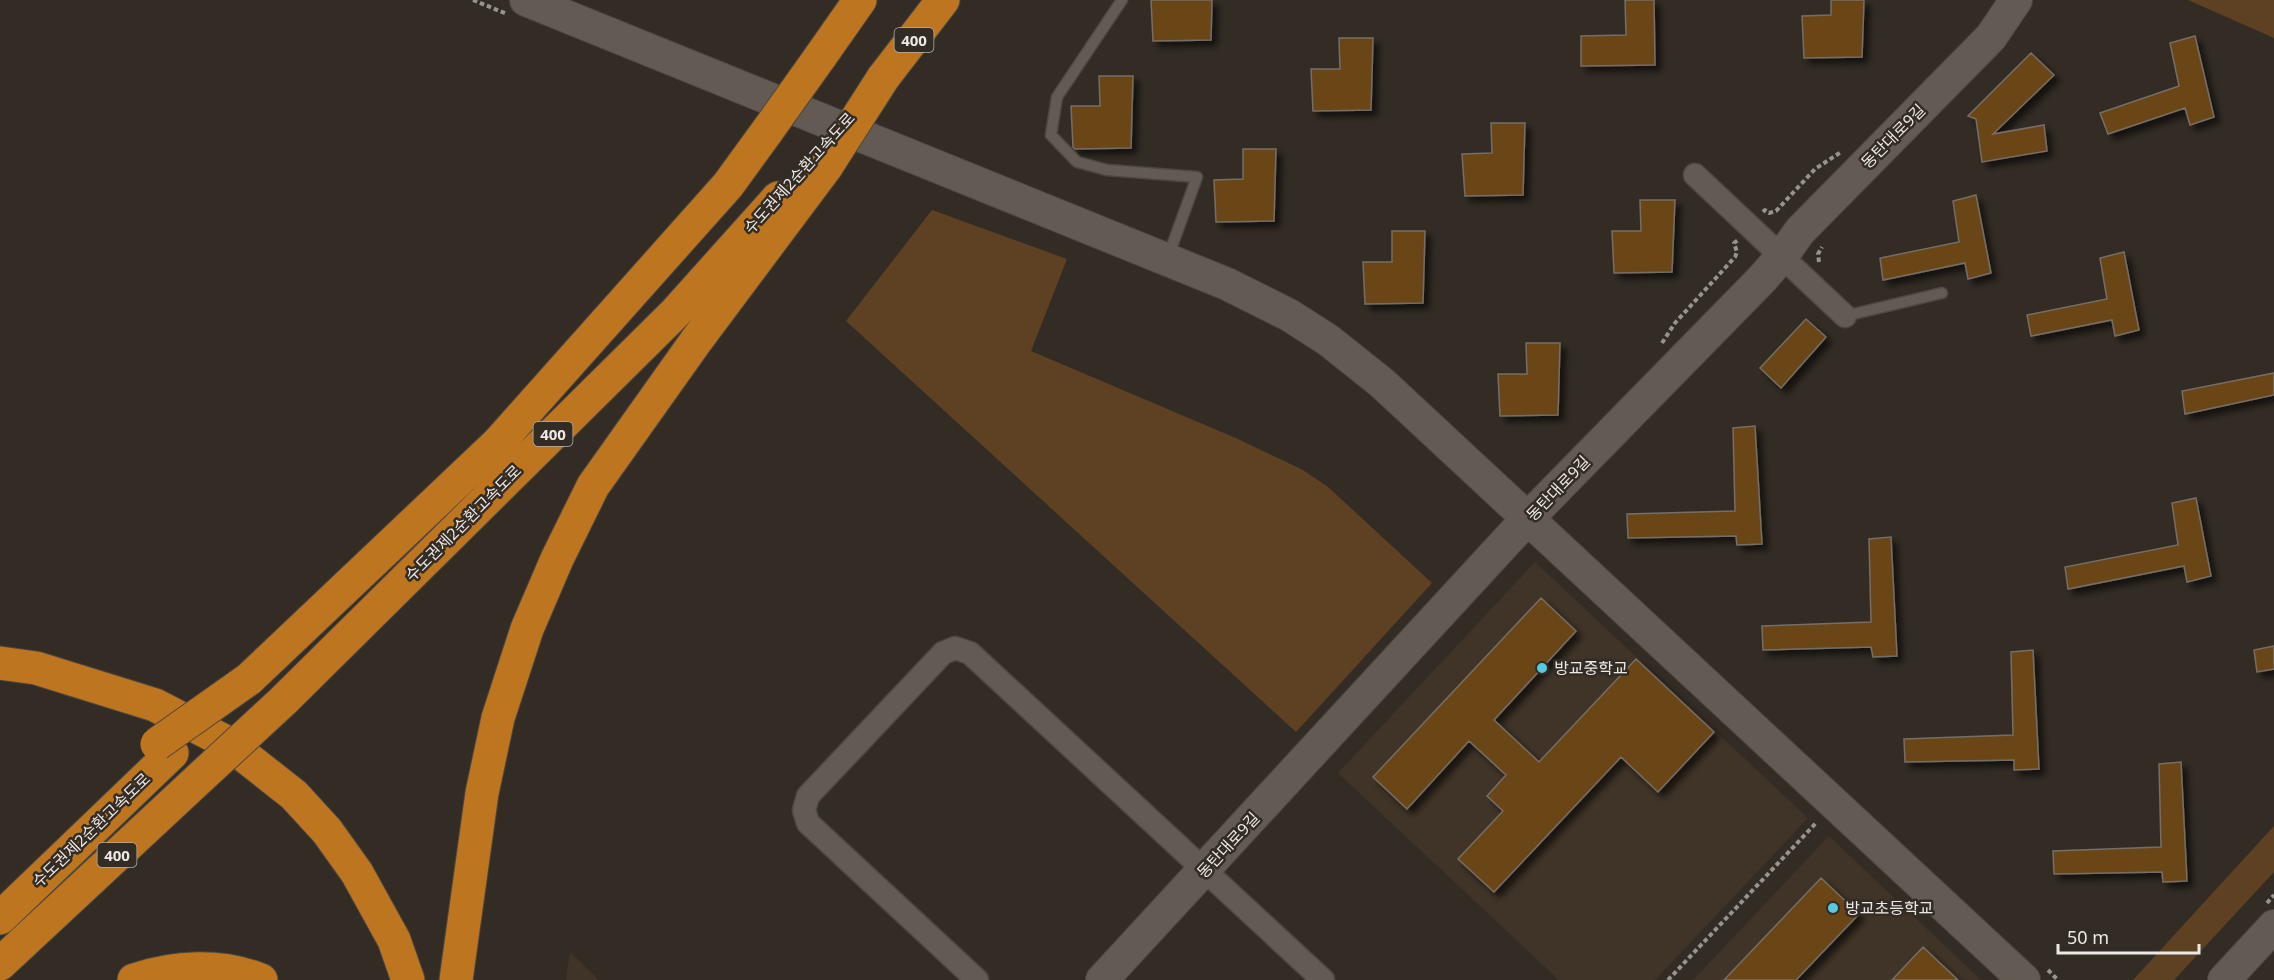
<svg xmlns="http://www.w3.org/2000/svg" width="2274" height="980" font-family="'Noto Sans','Noto Sans KR',sans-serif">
	<defs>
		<filter id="shadow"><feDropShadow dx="5.5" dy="5.5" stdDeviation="3" flood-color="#0009"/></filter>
	</defs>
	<rect width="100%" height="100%" fill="#332c25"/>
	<path fill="#403428" d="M 1535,562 L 1808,818 L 1655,980 L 1559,980 L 1338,773 Z
		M 1829,836 L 1981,980 L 1693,980 Z
		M 570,952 L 599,980 L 566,980 Z"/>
	<path fill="#5e4123" d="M 2188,0 L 2274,0 L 2274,38 Z
		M 932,210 L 1067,259 L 1031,351 L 1238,439 L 1303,470 L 1328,487 L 1432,583 L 1296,732 L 846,321 Z
		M 2274,826 L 2274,872 L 2174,980 L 2133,980 Z"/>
	<path fill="#6b4419" stroke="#766e66" stroke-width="1.5" filter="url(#shadow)" d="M 1151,0 L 1212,0 L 1211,40 L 1153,41 Z
		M 1625,0 L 1654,0 L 1655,65 L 1581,66 L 1581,36 L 1626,35 Z
		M 1831,0 L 1864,0 L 1862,57 L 1804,58 L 1802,16 L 1831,15 Z
		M 2195,36 L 2214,117 L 2190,125 L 2185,108 L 2108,134 L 2100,113 L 2179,86 L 2170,43 Z
		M 1339,38 L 1373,38 L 1371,110 L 1313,111 L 1311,69 L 1340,69 Z
		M 2031,53 L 2054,75 L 1993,134 L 2044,125 L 2047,151 L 1982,162 L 1976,119 L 1968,116 Z
		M 1099,76 L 1133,76 L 1131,148 L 1075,149 L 1073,147 L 1071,106 L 1100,106 Z
		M 1491,123 L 1525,123 L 1523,195 L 1465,196 L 1462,154 L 1492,153 Z
		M 1243,149 L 1276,149 L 1274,221 L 1216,222 L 1214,180 L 1243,179 Z
		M 1976,195 L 1991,273 L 1968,279 L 1965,263 L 1883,280 L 1880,258 L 1959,242 L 1953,201 Z
		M 1640,200 L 1675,200 L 1672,272 L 1614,273 L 1612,231 L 1641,231 Z
		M 1392,231 L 1425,231 L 1423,303 L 1365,304 L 1363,262 L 1392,262 Z
		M 2124,252 L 2139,330 L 2115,336 L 2112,320 L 2031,336 L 2027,315 L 2107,299 L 2100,258 Z
		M 1806,319 L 1826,337 L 1781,388 L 1760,368 Z
		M 1526,343 L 1560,343 L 1558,415 L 1500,416 L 1498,374 L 1527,374 Z
		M 2274,373 L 2274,395 L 2185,414 L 2182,391 Z
		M 1755,426 L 1762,544 L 1737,545 L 1736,536 L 1628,538 L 1627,514 L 1735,511 L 1733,428 Z
		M 2196,498 L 2211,576 L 2187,582 L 2184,566 L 2068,589 L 2065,567 L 2178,545 L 2172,503 Z
		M 1891,537 L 1897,656 L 1873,657 L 1871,647 L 1763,650 L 1762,626 L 1871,622 L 1869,539 Z
		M 1541,598 L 1576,631 L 1494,720 L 1539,762 L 1636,659 L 1714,732 L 1658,792 L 1621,757 L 1494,892 L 1458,859 L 1503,811 L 1487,796 L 1506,775 L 1469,741 L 1407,809 L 1373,777 Z
		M 2274,646 L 2274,669 L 2257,672 L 2254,650 Z
		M 2033,650 L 2039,769 L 2014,770 L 2014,760 L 1905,762 L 1904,739 L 2013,735 L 2011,652 Z
		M 2181,762 L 2187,881 L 2163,882 L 2162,872 L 2054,874 L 2053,851 L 2161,847 L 2159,764 Z
		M 1821,878 L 1859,914 L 1796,980 L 1724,980 Z
		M 1923,947 L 1958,980 L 1892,980 Z"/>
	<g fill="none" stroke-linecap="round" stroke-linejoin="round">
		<defs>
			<path id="lane" d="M 1122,0 L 1057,97 L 1051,135 L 1077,162 L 1107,170 L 1197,177 L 1168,257
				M 1845,316 L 1942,293"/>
			<path id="street" d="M 1695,175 L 1845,316
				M 977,980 L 808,823 L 804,810 L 808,796 L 943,653 L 955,648 L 970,653 L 1323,980"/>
			<path id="secondary" d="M 526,0 L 1227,284 L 1289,315 L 1328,340 L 1382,383 L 2024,980
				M 1102,980 L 1528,518 L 1762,279 L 1782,256 L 1800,231 L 1991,37 L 2016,0
				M 2224,980 L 2274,926"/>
			<path id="highway" d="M 820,57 L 860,0
				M 883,78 L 943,0
				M 0,663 L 36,668 L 155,705 L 228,743 L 294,795 L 327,831 L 357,873 L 394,940 L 408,980
				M 249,679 L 498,443 L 728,185 L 768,130
				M 283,701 L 675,313 L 778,198
				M 0,918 L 172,753
				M 0,964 L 203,775
				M 134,980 C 175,966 221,964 261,980
				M 456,980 L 482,793 L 498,718 L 527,629 L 557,559 L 593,486 L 696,341 L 826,167"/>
		</defs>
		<use href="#lane" stroke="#4d4741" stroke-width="13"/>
		<use href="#street" stroke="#4d4741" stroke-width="25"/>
		<use href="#secondary" stroke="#4d4741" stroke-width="34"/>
		<use href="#highway" stroke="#4d4741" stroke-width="35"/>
		<path stroke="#99938d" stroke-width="4" stroke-dasharray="4.5 3" stroke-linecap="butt" d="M 473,0 L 507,14
			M 1763,212 L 1765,210 L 1769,213 L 1776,211 L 1815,169 L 1841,152
			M 1819,262 L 1818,254 L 1822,247
			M 1662,343 L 1675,323 L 1735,257 L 1737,252 L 1734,243 L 1738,240
			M 2267,903 L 2274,895
			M 2048,970 L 2058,980
			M 1668,980 L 1817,822"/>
		<use href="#lane" stroke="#635b53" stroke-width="10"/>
		<use href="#street" stroke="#635b53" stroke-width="22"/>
		<use href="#secondary" stroke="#635b53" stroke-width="32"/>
		<use href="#highway" stroke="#bd7520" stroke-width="33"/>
		<defs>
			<path id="highway-bridge" d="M 768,130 L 820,57
				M 826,167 L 883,78
				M 157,744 L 249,679
				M 203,775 L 283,701"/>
		</defs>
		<use href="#highway-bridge" stroke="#4d4741" stroke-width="35" stroke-linecap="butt"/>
		<use href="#highway-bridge" stroke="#bd7520" stroke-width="33"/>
	</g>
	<g fill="#57c9e2" stroke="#332c25" stroke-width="2">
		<circle cx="1542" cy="668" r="6"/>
		<circle cx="1833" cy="908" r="6"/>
	</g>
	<g text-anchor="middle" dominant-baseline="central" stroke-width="5" stroke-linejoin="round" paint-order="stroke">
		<g fill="#332c25" stroke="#b5b0ab" stroke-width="1.5">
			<rect x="894.5" y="28" width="39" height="24" rx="4.5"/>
			<rect x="533.5" y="422" width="39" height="24" rx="4.5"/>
			<rect x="97.5" y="843" width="39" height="24" rx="4.5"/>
		</g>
		<g font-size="15" font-weight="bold" fill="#ede8e4">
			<text x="914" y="40">400</text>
			<text x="553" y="434">400</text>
			<text x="117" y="855">400</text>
		</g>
		<g font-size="16" fill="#ede8e4" stroke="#332c25">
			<text transform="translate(1893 136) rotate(-45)">동탄대로9길</text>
			<text transform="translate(799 173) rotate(-48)">수도권제2순환고속도로</text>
			<text transform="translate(1558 488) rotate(-46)">동탄대로9길</text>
			<text transform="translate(463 523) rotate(-45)">수도권제2순환고속도로</text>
			<text transform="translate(91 830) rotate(-44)">수도권제2순환고속도로</text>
			<text transform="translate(1228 845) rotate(-47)">동탄대로9길</text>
		</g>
		<g font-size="16" fill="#ede8e4" stroke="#332c25" text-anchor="start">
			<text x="1554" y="668">방교중학교</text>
			<text x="1845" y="908">방교초등학교</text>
		</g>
	</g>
	<path d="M2058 944v9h141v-9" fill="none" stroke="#ede8e4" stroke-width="3"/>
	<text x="2067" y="944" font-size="18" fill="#ede8e4" stroke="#332c25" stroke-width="4.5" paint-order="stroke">50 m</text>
</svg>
